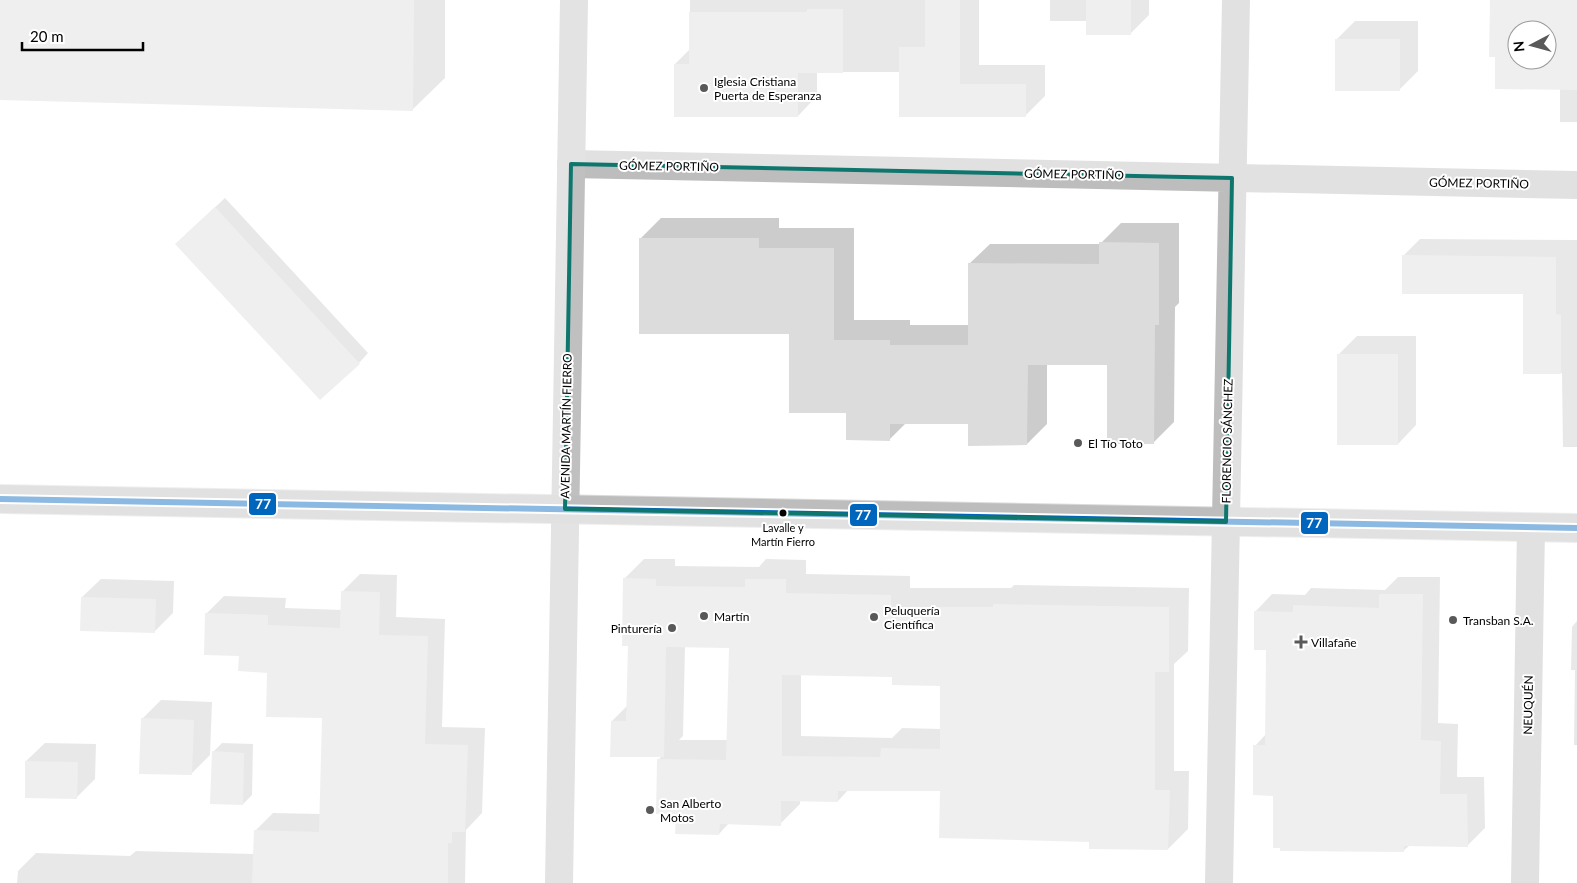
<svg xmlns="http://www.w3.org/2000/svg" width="1577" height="883" font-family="Lato,sans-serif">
	<rect width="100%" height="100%" fill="#fff"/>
	<path fill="#0003" fill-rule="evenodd" d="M 0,0 L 445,0 L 445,78 L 412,110 L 0,98 Z
		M 690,0 L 979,0 L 979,65 L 1045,65 L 1045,96 L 1025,116 L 901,72 L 817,72 L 817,96 L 798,116 L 675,64 L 690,49 Z
		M 1050,0 L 1149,0 L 1149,15 L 1130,34 L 1087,21 L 1050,21 Z
		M 1491,0 L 1577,0 L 1577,122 L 1560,122 L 1560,88 L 1497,56 ZM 1517,30 L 1547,30 L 1547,60 L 1517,60 Z
		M 1355,21 L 1418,21 L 1418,71 L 1399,90 L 1337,39 Z
		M 225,198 L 368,353 L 359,363 L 186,234 Z
		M 661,218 L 779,218 L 779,228 L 854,228 L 854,320 L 910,320 L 910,325 L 969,325 L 969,264 L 990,244 L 1100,244 L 1121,223 L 1179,223 L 1179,303 L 1175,307 L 1174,422 L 1154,442 L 1109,364 L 1047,364 L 1047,424 L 1027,444 L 970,423 L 906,423 L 890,439 L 847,412 L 790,332 L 640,239 Z
		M 1420,239 L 1577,240 L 1577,447 L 1563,447 L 1562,373 L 1524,373 L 1524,293 L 1403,256 Z
		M 1357,336 L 1416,336 L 1416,425 L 1398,444 L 1339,354 Z
		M 644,559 L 675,559 L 675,566 L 759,567 L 766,559 L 806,560 L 806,574 L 910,576 L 910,588 L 1011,588 L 1014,585 L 1189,588 L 1188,651 L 1174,664 L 1174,771 L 1189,771 L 1188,829 L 1168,849 L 1091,840 L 941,790 L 849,789 L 838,801 L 800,800 L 800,804 L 780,824 L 729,823 L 719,834 L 677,813 L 658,760 L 662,756 L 612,721 L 628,705 L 629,645 L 624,579 ZM 685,646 L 730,646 L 728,740 L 679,740 L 683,736 ZM 801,674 L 894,675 L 941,685 L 941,729 L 902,728 L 892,738 L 801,736 Z
		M 360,574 L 397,575 L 396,617 L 445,619 L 442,727 L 485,728 L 482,813 L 466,830 L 465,883 L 17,883 L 18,871 L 36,853 L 130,856 L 136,851 L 254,854 L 255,831 L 273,813 L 321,814 L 324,717 L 269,671 L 240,654 L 206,614 L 224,596 L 286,598 L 285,608 L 342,610 L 342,592 Z
		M 1398,577 L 1440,577 L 1438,723 L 1458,724 L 1457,777 L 1484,777 L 1485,828 L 1467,846 L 1410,845 L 1403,851 L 1274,794 L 1255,746 L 1266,734 L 1267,649 L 1255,612 L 1272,594 L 1305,595 L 1311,588 L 1385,590 Z
		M 101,579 L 174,581 L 173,613 L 154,632 L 82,597 Z
		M 1577,621 L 1577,745 L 1574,745 L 1575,670 L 1571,670 L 1572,627 Z
		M 161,700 L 212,702 L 210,755 L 191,774 L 142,719 Z
		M 45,743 L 96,744 L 95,779 L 76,798 L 26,761 Z
		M 222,743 L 253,744 L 252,795 L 243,804 L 213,752 Z"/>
	<path fill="#dcdcdc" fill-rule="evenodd" d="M 0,0 L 414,0 L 413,111 L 0,100 Z
		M 925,0 L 960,0 L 960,84 L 1026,84 L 1026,117 L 899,117 L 899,47 L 925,47 Z
		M 1086,0 L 1131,0 L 1131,35 L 1086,35 Z
		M 1490,0 L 1577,0 L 1577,90 L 1495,89 L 1495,57 L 1489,57 ZM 1517,30 L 1547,30 L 1547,60 L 1517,60 Z
		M 807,9 L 843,9 L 843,73 L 798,73 L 798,117 L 674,117 L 674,64 L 689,64 L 689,12 L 807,12 Z
		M 1335,39 L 1400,39 L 1400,91 L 1335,91 Z
		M 215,207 L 360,364 L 320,400 L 175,244 Z
		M 639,238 L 759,238 L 759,248 L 834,248 L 834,340 L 890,340 L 890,345 L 968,345 L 968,263 L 1099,264 L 1099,242 L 1159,243 L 1159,325 L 1155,325 L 1154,444 L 1107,444 L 1107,365 L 1028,365 L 1027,445 L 968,446 L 968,424 L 890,424 L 890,441 L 846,440 L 846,413 L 789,413 L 789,334 L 639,334 Z
		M 1402,255 L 1556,257 L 1556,314 L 1561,315 L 1561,374 L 1523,374 L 1523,294 L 1402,294 Z
		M 1337,354 L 1398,354 L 1398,445 L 1337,445 Z
		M 623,578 L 656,579 L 656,586 L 745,587 L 745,579 L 786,579 L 786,593 L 891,595 L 891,607 L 993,607 L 993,604 L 1169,607 L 1169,672 L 1155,672 L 1155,790 L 1170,790 L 1168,850 L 1089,849 L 1089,842 L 939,838 L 940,791 L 838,791 L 838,802 L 781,801 L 781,826 L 720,824 L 719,835 L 675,834 L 676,814 L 656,814 L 657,759 L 726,760 L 729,648 L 666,647 L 664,757 L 610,757 L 611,721 L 626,721 L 628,646 L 622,646 ZM 782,675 L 892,677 L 892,685 L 940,686 L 940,749 L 881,748 L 880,757 L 782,756 Z
		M 341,591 L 380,592 L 379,635 L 428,636 L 425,744 L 468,745 L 465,832 L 452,832 L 452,843 L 448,843 L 448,883 L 252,883 L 254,830 L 319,832 L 322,718 L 266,717 L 267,673 L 238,671 L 239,656 L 204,655 L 205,613 L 268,615 L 268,625 L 340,628 Z
		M 1379,594 L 1423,594 L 1421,740 L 1441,741 L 1440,794 L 1467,794 L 1468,847 L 1404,846 L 1404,852 L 1280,851 L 1280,848 L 1273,848 L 1273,796 L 1253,795 L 1253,745 L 1265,745 L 1266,650 L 1254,650 L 1254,611 L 1293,612 L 1293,605 L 1379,608 Z
		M 81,597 L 156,599 L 155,633 L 80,631 Z
		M 141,718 L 194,720 L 192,775 L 139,774 Z
		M 212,751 L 244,753 L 243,805 L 210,804 Z
		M 25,761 L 78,762 L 77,799 L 25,798 Z"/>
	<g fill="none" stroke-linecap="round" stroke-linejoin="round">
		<defs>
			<path id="primary" d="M 0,499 L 1577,528"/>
		</defs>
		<use href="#primary" stroke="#dbdbdb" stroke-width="30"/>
		<path stroke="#bdbdbd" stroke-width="28" d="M 571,164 L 1577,185
			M 1219,883 L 1236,0
			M 1525,883 L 1531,528"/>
		<path stroke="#c0c0c0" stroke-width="28" d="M 559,883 L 574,0"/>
		<use href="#primary" stroke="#bdbdbd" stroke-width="28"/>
		<defs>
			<path id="bus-1" d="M 0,499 L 1577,528"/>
		</defs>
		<use href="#bus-1" stroke="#fff" stroke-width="10"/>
		<use href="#bus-1" stroke="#0065bd" stroke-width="6"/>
	</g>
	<path d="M0 0H1577V883H0ZM 571,164 L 1232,178 L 1226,522 L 565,509 Z" fill="#fff" fill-opacity=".55" fill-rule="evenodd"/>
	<path fill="none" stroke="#0f766e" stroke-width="4" stroke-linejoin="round" d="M 571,164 L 1232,178 L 1226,522 L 565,509 Z"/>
	<g fill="#595959" stroke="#fff" stroke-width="2">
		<circle cx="704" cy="88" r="5"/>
		<circle cx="1078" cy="443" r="5"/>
		<circle cx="704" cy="616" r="5"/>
		<circle cx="874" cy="617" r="5"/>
		<circle cx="1453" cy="620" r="5"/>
		<circle cx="672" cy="628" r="5"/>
		<path d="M1298.5 634.5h5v5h5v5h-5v5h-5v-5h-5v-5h5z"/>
		<circle cx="650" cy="810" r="5"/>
	</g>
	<circle fill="#000" stroke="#fff" stroke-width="2" cx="783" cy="513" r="4.5"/>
	<g text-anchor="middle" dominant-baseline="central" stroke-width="4" stroke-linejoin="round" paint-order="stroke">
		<g font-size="11" fill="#000" stroke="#fff">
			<text x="783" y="527">Lavalle y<tspan x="783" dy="14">Martín Fierro</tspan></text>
		</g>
		<g font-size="12" fill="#000" stroke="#fff" text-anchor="start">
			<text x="714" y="81">Iglesia Cristiana<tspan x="714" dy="14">Puerta de Esperanza</tspan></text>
			<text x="1088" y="443">El Tío Toto</text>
			<text x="884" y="610">Peluquería<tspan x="884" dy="14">Científica</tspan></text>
			<text x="714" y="616">Martín</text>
			<text x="1463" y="620">Transban S.A.</text>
			<text x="662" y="628" text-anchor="end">Pinturería</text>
			<text x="1311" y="642">Villafañe</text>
			<text x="660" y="803">San Alberto<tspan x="660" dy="14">Motos</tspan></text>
		</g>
		<g font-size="12" fill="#000" stroke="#fff">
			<text transform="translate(669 166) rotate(1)">GÓMEZ PORTIÑO</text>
			<text transform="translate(1074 174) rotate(1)">GÓMEZ PORTIÑO</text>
			<text transform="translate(1479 183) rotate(1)">GÓMEZ PORTIÑO</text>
			<text transform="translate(566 426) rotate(-89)">AVENIDA MARTÍN FIERRO</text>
			<text transform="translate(1227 441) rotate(-89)">FLORENCIO SÁNCHEZ</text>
			<text transform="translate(1528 705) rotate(-89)">NEUQUÉN</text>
		</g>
	</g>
	<g stroke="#fff" stroke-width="2">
		<rect x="248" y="492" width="29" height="24" rx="5" fill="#0065bd"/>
		<rect x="849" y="503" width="29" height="24" rx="5" fill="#0065bd"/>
		<rect x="1300" y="511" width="29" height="24" rx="5" fill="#0065bd"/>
	</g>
	<g font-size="14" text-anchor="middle" font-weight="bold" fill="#fff">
		<text x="263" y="509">77</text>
		<text x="863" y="520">77</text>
		<text x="1314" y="528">77</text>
	</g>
	<g transform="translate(1532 45) rotate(264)"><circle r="24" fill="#ffffff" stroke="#999999"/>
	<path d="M0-4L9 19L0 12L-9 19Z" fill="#595959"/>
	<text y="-8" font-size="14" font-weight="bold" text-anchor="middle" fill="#000000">N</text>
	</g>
	<path d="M22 42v8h121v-8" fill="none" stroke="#000000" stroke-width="2.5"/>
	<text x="30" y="42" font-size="15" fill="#000000" stroke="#ffffff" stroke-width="4" paint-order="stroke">20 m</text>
</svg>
